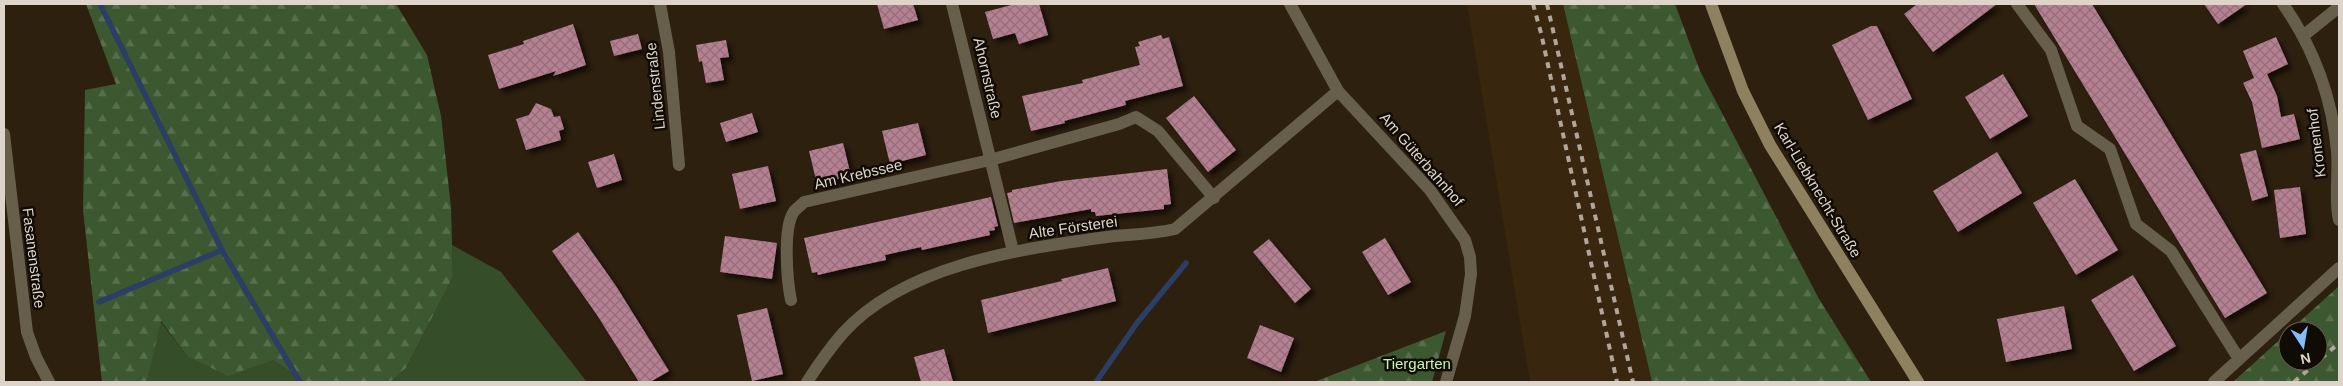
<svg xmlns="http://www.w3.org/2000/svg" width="2343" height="386" font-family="Helvetica,sans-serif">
	<defs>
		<pattern id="forest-firs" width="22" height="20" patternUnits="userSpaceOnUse" patternTransform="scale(1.25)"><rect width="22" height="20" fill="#3c5830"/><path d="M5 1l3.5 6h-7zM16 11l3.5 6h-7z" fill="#586f4d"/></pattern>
		<pattern id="building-cross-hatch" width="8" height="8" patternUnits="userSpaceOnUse" patternTransform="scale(1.25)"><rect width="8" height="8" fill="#b68093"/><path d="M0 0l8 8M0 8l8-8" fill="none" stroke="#946d79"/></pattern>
		<filter id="shadow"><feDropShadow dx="4.5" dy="4.5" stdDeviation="2.5" flood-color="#0009"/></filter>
	</defs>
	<rect width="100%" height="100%" fill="#2e200f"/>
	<path fill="#38260e" d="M 1467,4 L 1563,4 L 1652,382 L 1530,382 Z"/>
	<path fill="#354e29" d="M 452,245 L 501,272 L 587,382 L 390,382 L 406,368 L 453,277 Z
		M 160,321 L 187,356 L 273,360 L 305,382 L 147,382 Z"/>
	<path fill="url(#forest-firs)" fill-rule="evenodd" d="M 86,4 L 396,4 L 427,55 L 441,116 L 451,208 L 453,277 L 406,368 L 390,382 L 305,382 L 273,360 L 228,376 L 187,356 L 161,321 L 147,382 L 102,382 L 83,210 L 85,90 L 116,84 Z
		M 1563,4 L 1675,4 L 1700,71 L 1819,299 L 1871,382 L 1652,382 Z
		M 2339,286 L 2339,382 L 2233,382 ZM 2288,331 L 2318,331 L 2318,361 L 2288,361 Z
		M 1446,331 L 1432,382 L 1314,382 Z"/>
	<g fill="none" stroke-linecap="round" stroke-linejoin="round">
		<path stroke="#2b3e65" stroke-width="5.5" d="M 100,4 L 222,250 L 300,382
			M 99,302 L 222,250
			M 1096,382 L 1137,323 L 1186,263"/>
	</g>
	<path fill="url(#building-cross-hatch)" filter="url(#shadow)" d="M 877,4 L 913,4 L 918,20 L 884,29 Z
		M 1015,4 L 1039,4 L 1048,35 L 1019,44 L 1015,33 L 993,39 L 985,12 Z
		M 1917,4 L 1997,4 L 1933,52 L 1904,14 Z
		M 2034,4 L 2092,4 L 2267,293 L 2225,318 Z
		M 2204,4 L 2247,4 L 2218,24 Z
		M 573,24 L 586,65 L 553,76 L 556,71 L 499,89 L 488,55 L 524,44 L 523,41 Z
		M 1871,26 L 1877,26 L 1912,99 L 1868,120 L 1832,45 Z
		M 638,34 L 642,49 L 614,56 L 610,41 Z
		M 1161,35 L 1163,39 L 1169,37 L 1183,86 L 1125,101 L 1126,105 L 1064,121 L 1065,123 L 1031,131 L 1022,96 L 1083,83 L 1082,80 L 1140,65 L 1135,47 L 1140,46 L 1138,42 Z
		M 2276,37 L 2288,64 L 2267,74 L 2277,96 L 2281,117 L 2294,114 L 2300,139 L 2262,148 L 2252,102 L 2243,83 L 2254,78 L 2243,51 Z
		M 726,40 L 729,57 L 720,58 L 724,80 L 706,83 L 702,61 L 699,62 L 696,45 Z
		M 2003,74 L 2028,116 L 1990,139 L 1965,97 Z
		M 1194,96 L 1236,150 L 1208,172 L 1166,118 Z
		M 536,103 L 551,109 L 554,117 L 560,116 L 564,129 L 559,131 L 561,140 L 526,150 L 516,119 L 529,115 Z
		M 752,113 L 758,132 L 726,142 L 720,123 Z
		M 918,123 L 926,155 L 890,164 L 882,131 Z
		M 843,143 L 851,176 L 817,184 L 809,151 Z
		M 2256,150 L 2268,196 L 2252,201 L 2240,154 Z
		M 1997,152 L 2022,193 L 1958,232 L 1933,191 Z
		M 614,154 L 622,180 L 597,188 L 588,162 Z
		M 768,166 L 776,201 L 740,209 L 732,174 Z
		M 1167,169 L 1171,204 L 1164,205 L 1164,209 L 1096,216 L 1095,212 L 1091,212 L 1091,209 L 1014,223 L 1007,193 L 1012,192 L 1012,190 L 1061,181 Z
		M 2075,179 L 2118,250 L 2076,275 L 2033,203 Z
		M 2300,187 L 2306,234 L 2280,238 L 2274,190 Z
		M 991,197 L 998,226 L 994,227 L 995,230 L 989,231 L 990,235 L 922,250 L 921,247 L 885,255 L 886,260 L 839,270 L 818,275 L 817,272 L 812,273 L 804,238 Z
		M 578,232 L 616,286 L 669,371 L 650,382 L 639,382 L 597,315 L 552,251 Z
		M 725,236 L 777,243 L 772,279 L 720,272 Z
		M 1385,238 L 1411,282 L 1388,295 L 1362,252 Z
		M 1269,239 L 1311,289 L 1295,303 L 1253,252 Z
		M 1108,268 L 1116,301 L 988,333 L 981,300 L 1062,281 L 1061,279 Z
		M 2133,275 L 2176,346 L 2134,371 L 2091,300 Z
		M 2064,306 L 2072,349 L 2006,362 L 1997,319 Z
		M 767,308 L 783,374 L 752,381 L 737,315 Z
		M 1260,325 L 1294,338 L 1281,372 L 1247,358 Z
		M 944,349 L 953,382 L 921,382 L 914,357 Z"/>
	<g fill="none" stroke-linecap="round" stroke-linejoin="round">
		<path stroke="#675f4b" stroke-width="12" d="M 660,4 L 669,52 L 679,165
			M 952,4 L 1013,251
			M 1290,4 L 1338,91 L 1430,190 L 1465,240 L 1470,257 L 1471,274 L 1465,316 L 1446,382
			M 2017,4 L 2051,50 L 2077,126 L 2110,149 L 2136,224 L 2171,251 L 2239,359
			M 2283,4 C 2313,47 2332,98 2337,151 C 2339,174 2334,198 2339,220
			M 2303,36 L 2339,7
			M 4,134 L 27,332 L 36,357 L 49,382
			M 791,300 C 787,281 783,230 793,213 C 795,209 801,206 804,202 L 990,160 L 1119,124 L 1136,117 L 1158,131 L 1214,198
			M 807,382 C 818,365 830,348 843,333 C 904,266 1014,250 1099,238 C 1125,234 1150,235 1175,229 L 1338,91
			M 2214,382 L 2339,268"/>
		<path stroke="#8d8160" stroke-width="12" d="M 1711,4 L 1743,91 L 1770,145 L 1918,382"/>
		<path stroke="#b1a69a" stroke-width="4" stroke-dasharray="6 6" stroke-linecap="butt" d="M 1533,4 L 1541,33 L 1617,382
			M 1547,4 L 1633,382
			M 2294,382 L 2339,343"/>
	</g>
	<g text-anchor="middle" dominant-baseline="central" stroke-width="5" stroke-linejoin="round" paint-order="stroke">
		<g font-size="15" fill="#ded4c9" stroke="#110b05">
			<text transform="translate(988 78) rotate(77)">Ahornstraße</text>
			<text transform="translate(655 86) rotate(-96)">Lindenstraße</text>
			<text transform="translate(2316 143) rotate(-97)">Kronenhof</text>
			<text transform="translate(1422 159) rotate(49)">Am Güterbahnhof</text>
			<text transform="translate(858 174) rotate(-13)">Am Krebssee</text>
			<text transform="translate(1818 190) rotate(59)">Karl-Liebknecht-Straße</text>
			<text transform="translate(1073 227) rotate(-8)">Alte Försterei</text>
			<text transform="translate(34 258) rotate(83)">Fasanenstraße</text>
		</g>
		<g font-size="15" fill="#c4f4b1" stroke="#110b05">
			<text x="1417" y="363">Tiergarten</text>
		</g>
	</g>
	<rect width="2343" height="386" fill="none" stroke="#ded4c9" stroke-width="10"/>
	<g transform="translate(2303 346) rotate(168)"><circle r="24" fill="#110b05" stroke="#635b53"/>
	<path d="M0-4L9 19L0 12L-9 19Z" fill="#87bbfc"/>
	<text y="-8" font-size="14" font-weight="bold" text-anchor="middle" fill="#ded4c9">N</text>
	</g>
</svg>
